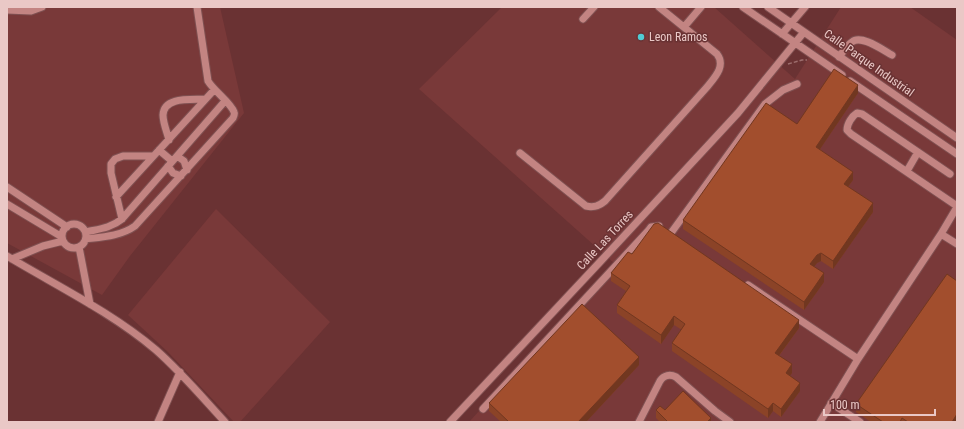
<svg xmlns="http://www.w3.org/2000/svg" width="964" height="429" font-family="'Roboto Condensed',sans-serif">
	<rect width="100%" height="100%" fill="#6a3233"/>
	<path fill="#793939" d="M 7,7 L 220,7 L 244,113 L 130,256 L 102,295 L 7,243 Z
		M 502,7 L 714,7 L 795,79 L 841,7 L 910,7 L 957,40 L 957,422 L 469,422 L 614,263 L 419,89 Z
		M 216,209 L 330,322 L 240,422 L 234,422 L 168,352 L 128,315 Z"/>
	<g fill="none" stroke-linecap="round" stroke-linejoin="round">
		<defs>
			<path id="minor" d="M 743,7 L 842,75
				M 768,7 L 957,138
				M 7,10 L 31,11 L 42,7
				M 583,19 L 594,7
				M 684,27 L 701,7
				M 782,34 L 805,7
				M 839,57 C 843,52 847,45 852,42 C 861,34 883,50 892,55
				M 850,81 L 957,154
				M 169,140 C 167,132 163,123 163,115 C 164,96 192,100 205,99
				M 159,150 L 172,161
				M 520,153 L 586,206 C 594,208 599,206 605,201 L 707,87 C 715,77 726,66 717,54 L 659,7
				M 177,156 L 184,161 L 187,170
				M 168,166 L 173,173 L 181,176
				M 907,171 L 918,152
				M 950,174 L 862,114 L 857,113 C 852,116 847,124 847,130 L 851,134 L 957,206
				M 7,187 L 67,227
				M 116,197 L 214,90
				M 7,204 L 62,237
				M 122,219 L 111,173 L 111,164 L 115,159 L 123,156 L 153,156
				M62 236a12 12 0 1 1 24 0a12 12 0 1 1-24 0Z
				M 86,232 C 99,229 111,228 122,219 L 225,101
				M 671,233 L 765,104 L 783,90 L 797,84
				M 941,234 L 957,244
				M 86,239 C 103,237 121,236 135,226 L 233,118 C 234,116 235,114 234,112 C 231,103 214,91 208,81 L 197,7
				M 79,247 L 90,304
				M 7,256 C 57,286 111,312 156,350 C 181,372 202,397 225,422
				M 12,259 L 43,246 L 63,241
				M 748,285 L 858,359
				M 831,403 L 860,422
				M 483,409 L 648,231 L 651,227 L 659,226
				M 158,422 L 180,372
				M 450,422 L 599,263 L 738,113 L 804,32
				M 639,422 L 660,381 C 664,375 670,374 676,377 L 715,411 L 730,422
				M 820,422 L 858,359 L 941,234 L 957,207"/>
		</defs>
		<use href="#minor" stroke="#7f5051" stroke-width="9"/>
		<path stroke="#9d6e6e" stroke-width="1.5" stroke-dasharray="4 2" stroke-linecap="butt" d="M 788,64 L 802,60 L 807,60"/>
		<use href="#minor" stroke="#c38482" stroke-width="7"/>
	</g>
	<path fill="#8b4327" d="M 858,93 L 820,149 L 853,180 L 848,187 L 873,212 L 833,269 L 821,261 L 817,263 L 814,266 L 824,282 L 804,310 L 683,229 L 683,220 L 797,124 Z
		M 632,254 L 799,328 L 779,356 L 792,373 L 789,376 L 800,391 L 781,417 L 773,411 L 768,418 L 672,351 L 672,343 L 682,330 L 674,325 L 661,344 L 617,313 L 617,305 L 626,291 L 611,281 L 611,273 Z
		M 639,365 L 586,422 L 501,422 L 489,411 L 489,403 Z
		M 856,404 L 957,422 L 871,422 L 856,412 Z
		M 656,410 L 665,410 L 711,422 L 660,422 L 656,418 Z"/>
	<path fill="#713720" d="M 858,85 L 858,93 L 816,155 L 816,147 Z
		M 853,172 L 853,180 L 844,192 L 844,184 Z
		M 873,203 L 873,212 L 833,269 L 833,261 Z
		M 821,253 L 821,261 L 817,263 L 810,272 L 810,264 L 817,255 Z
		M 824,273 L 824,282 L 804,310 L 804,302 Z
		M 674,316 L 674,325 L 661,344 L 661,335 Z
		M 799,320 L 799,328 L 775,361 L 775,353 Z
		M 639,357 L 639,365 L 586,422 L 578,422 Z
		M 792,364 L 792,373 L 786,381 L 786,373 Z
		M 800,383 L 800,391 L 781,417 L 781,409 Z
		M 773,403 L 773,411 L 768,418 L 768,409 Z
		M 957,414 L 957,422 L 952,422 Z
		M 711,418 L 711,422 L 707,422 Z"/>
	<path fill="#a24e2d" stroke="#713720" d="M 834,69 L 858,85 L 816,147 L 853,172 L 844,184 L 873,203 L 833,261 L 821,253 L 817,255 L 810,264 L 824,273 L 804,302 L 683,220 L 766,103 L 797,124 Z
		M 658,223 L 799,320 L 775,353 L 792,364 L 786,373 L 800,383 L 781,409 L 773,403 L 768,409 L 672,343 L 685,324 L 674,316 L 661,335 L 617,305 L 630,286 L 611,273 L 628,252 L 632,254 L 654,224 Z
		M 947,274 L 957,281 L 957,414 L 952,422 L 908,422 L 902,418 L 900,422 L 883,422 L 856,404 Z
		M 582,304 L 639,357 L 578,422 L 509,422 L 489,403 Z
		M 683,391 L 711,418 L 707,422 L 668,422 L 656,410 L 660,406 L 665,410 Z"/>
	<circle fill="#51ccd4" stroke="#6a3233" stroke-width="1.5" cx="641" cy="37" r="4"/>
	<g text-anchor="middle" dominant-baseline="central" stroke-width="3" stroke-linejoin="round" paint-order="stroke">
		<g font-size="12" fill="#eac8c6" stroke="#6a3233" text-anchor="start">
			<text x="649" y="37">Leon Ramos</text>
		</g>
		<g font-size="12" fill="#eac8c6" stroke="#6a3233">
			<text transform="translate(869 63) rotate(35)">Calle Parque Industrial</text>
			<text transform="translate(605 240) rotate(-47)">Calle Las Torres</text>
		</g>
	</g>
	<rect width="964" height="429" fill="none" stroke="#eac8c6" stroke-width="16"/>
	<path d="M824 409v6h111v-6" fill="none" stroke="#eac8c6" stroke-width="2"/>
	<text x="830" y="409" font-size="12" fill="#eac8c6" stroke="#6a3233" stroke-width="3" paint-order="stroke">100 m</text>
</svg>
